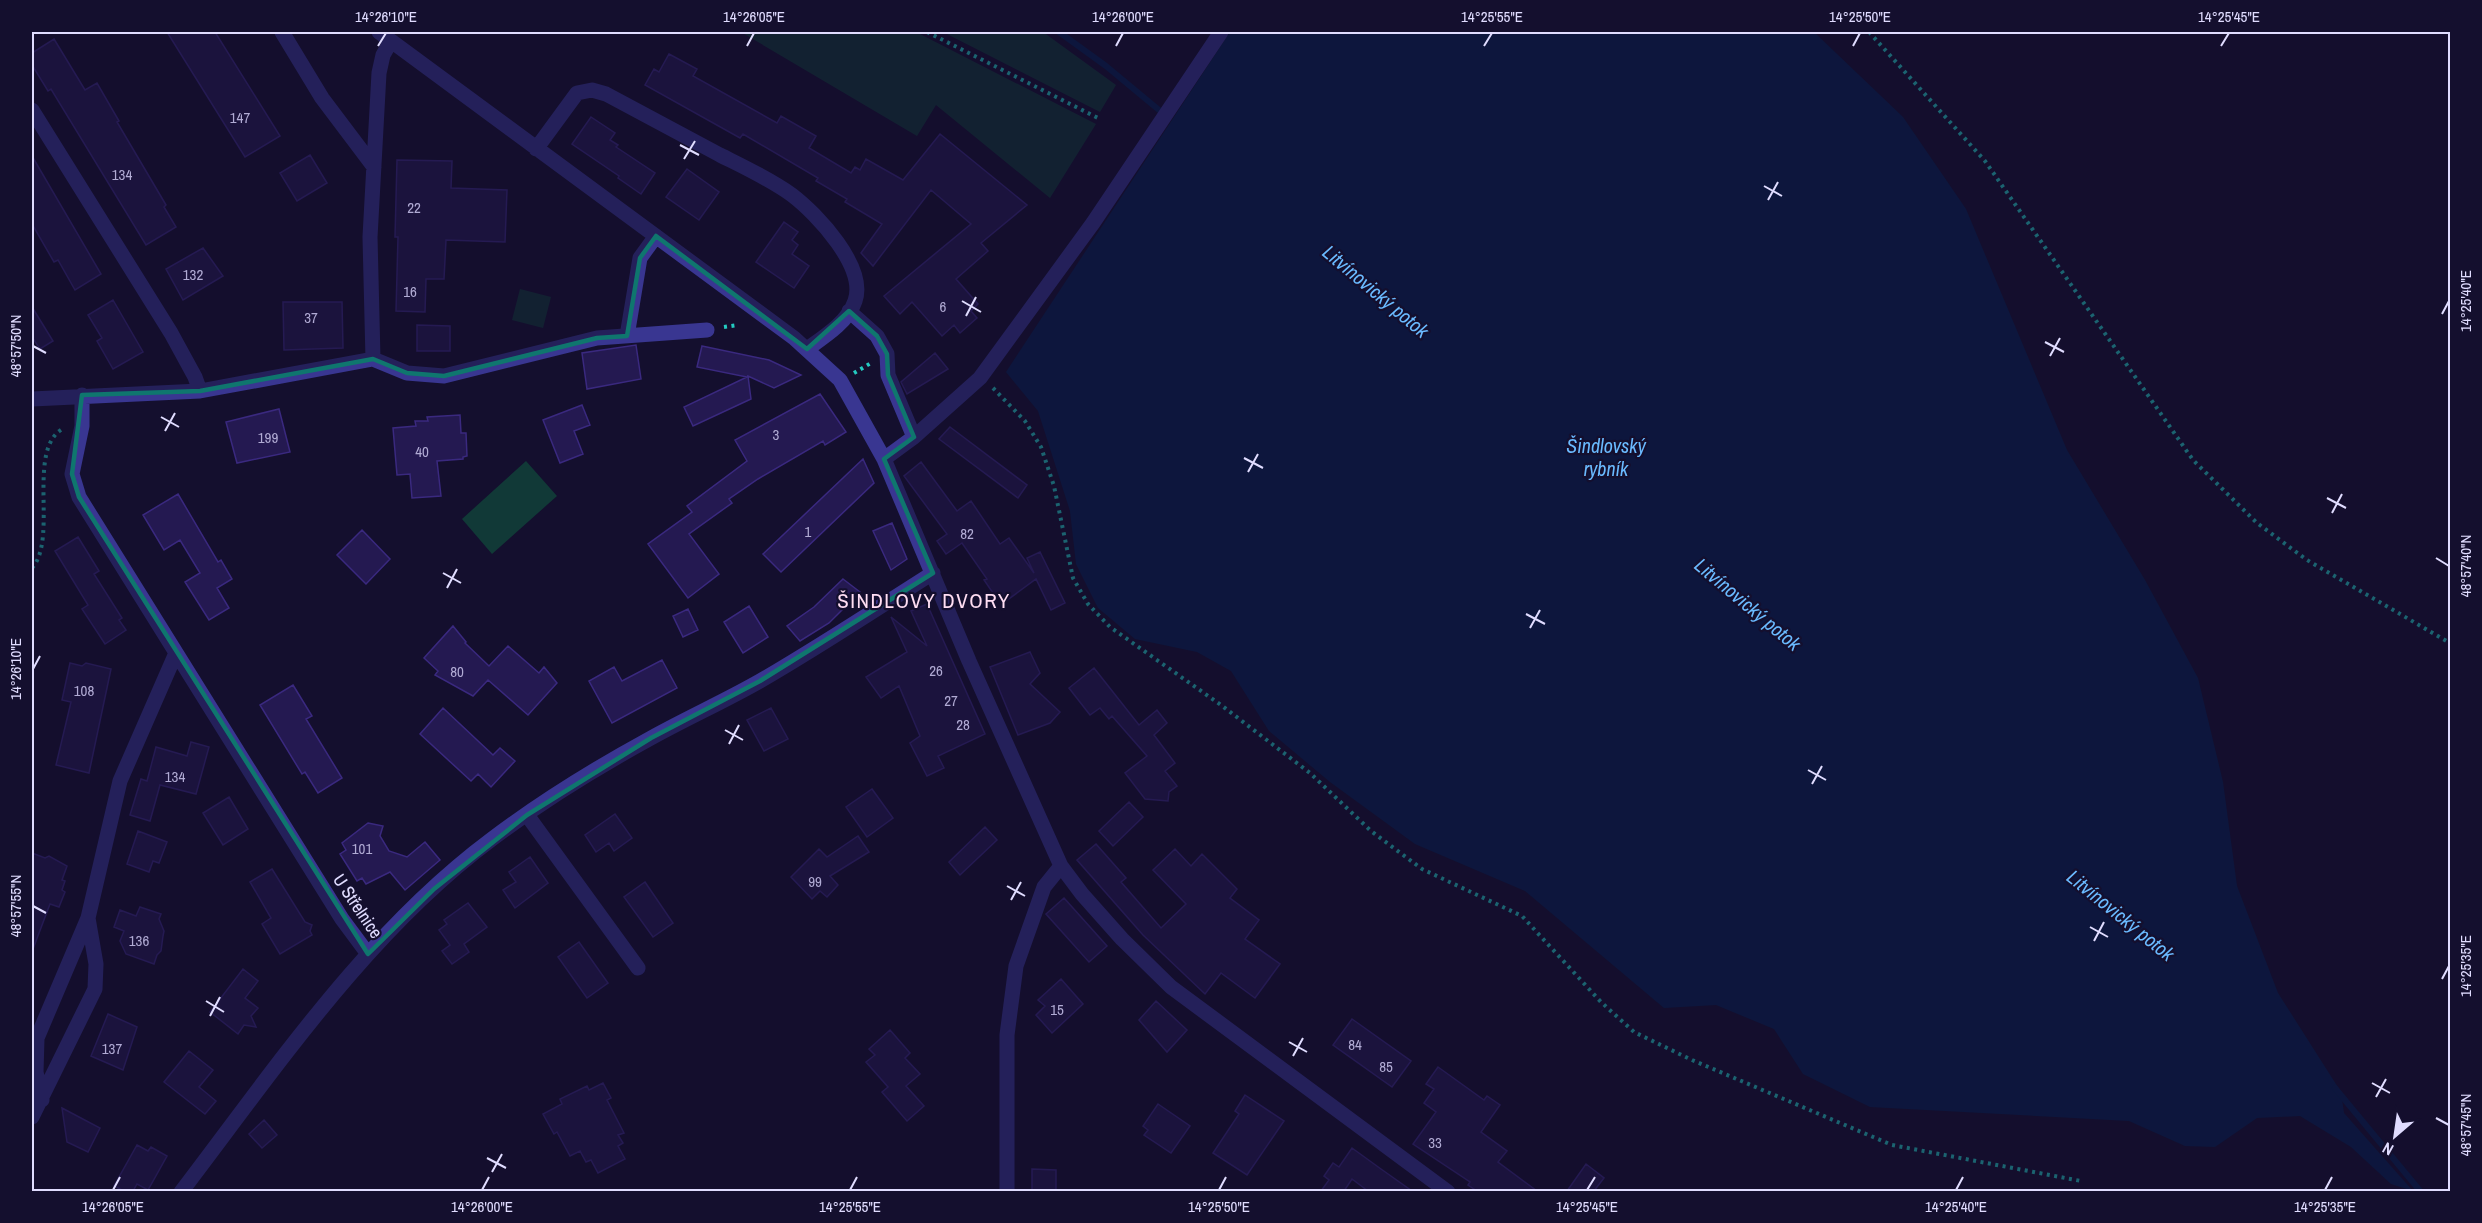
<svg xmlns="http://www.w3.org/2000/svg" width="2482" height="1223" font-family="'Archivo Narrow',sans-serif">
	<rect width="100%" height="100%" fill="#140f2e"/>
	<path fill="#113937" d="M 741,32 L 916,32 L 1096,124 L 1050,198 L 936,105 L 917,136 Z
		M 943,32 L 1043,32 L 1116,85 L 1100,112 Z
		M 520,289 L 551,297 L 543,328 L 512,320 Z
		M 526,461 L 557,496 L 492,554 L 462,519 Z"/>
	<path fill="#052150" d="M 1230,32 L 1814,32 L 1903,117 L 1966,209 L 2067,450 L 2145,580 L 2198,678 L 2223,782 L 2237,886 L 2278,993 L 2341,1092 L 2344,1113 L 2413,1191 L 2391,1184 L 2351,1147 L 2300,1116 L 2257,1118 L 2215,1147 L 2185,1146 L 2129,1121 L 1870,1107 L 1803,1074 L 1774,1029 L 1716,1005 L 1664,1008 L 1525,891 L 1415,844 L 1330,782 L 1269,731 L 1231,671 L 1197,652 L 1135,639 L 1098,608 L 1076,564 L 1070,511 L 1038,411 L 1006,372 Z"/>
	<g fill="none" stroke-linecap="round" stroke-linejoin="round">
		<path stroke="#052150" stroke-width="6" d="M 1059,32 L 1106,66 L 1165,115
			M 2335,1088 L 2421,1192"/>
	</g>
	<path fill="#241951" stroke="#3a297f" stroke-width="1.5" d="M 167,32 L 215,32 L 280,136 L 245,157 Z
		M 54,39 L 85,90 L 97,83 L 119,121 L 117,122 L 166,205 L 164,207 L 176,227 L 146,245 L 51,89 L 48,91 L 32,65 L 32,53 Z
		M 669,54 L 697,69 L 693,76 L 777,123 L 781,116 L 816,136 L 809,148 L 851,173 L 855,167 L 860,170 L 866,159 L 903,180 L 940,134 L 1027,205 L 981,243 L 988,251 L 956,279 L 978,304 L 971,311 L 977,318 L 960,333 L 954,325 L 942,336 L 912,302 L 900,314 L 884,296 L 971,224 L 931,190 L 873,266 L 861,253 L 882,224 L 845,202 L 847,199 L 816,181 L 818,178 L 743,134 L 740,138 L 645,85 L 654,69 L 659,72 Z
		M 591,117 L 615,133 L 610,140 L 618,145 L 616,147 L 655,173 L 641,194 L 618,178 L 619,176 L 572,144 Z
		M 310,155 L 327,183 L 297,201 L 280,173 Z
		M 32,156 L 101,274 L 75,290 L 58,260 L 54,262 L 32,224 Z
		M 397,160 L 452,161 L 451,188 L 507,190 L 505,242 L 446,240 L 444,279 L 426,279 L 425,312 L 396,311 L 398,237 L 395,237 Z
		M 687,169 L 719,192 L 699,220 L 666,197 Z
		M 784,222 L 798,232 L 792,240 L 798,245 L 792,254 L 809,266 L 794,288 L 756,262 Z
		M 203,248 L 223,276 L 183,300 L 166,269 Z
		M 113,300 L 143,352 L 113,369 L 97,341 L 102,338 L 88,315 Z
		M 283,302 L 342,302 L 343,348 L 284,350 Z
		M 32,307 L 53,341 L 40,349 L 32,337 Z
		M 417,325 L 450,326 L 450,351 L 417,351 Z
		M 636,345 L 641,379 L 587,389 L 582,353 Z
		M 702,346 L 769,360 L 801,375 L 774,388 L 748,376 L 751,399 L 693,426 L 684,407 L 747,377 L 697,367 Z
		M 935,353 L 948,369 L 907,394 L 901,382 Z
		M 820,394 L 846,432 L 825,445 L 823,441 L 758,479 L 729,499 L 732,503 L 689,534 L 719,574 L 688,598 L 648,544 L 692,512 L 687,506 L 747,461 L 735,440 Z
		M 582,405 L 590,425 L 574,431 L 583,454 L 560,463 L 543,420 Z
		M 279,409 L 290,452 L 237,463 L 226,422 Z
		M 460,415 L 461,433 L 466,433 L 467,456 L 463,457 L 463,459 L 437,461 L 441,496 L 412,498 L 410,474 L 397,475 L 393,428 L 416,426 L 415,421 L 428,421 L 427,417 Z
		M 950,427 L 1027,485 L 1018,498 L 939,439 Z
		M 863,459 L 874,483 L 781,572 L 763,554 Z
		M 921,462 L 957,511 L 971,501 L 1000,544 L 1009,538 L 1034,573 L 1027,558 L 1040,552 L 1065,603 L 1051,610 L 1036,579 L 1006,601 L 1000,593 L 995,596 L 984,580 L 987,579 L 962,543 L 946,554 L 937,541 L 947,534 L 904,476 Z
		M 178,494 L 218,562 L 221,560 L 232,579 L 217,588 L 229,608 L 209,620 L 185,582 L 200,573 L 180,540 L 164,550 L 143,515 Z
		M 892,523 L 907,559 L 891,570 L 873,531 Z
		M 362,530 L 390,559 L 366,584 L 337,555 Z
		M 78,537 L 99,571 L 94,574 L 122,618 L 119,620 L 126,630 L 105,644 L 82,609 L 88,605 L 55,551 Z
		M 843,579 L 860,592 L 829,623 L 800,641 L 787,626 L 814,607 Z
		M 927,604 L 985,734 L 938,756 L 944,768 L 927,776 L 910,743 L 920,736 L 899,686 L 881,698 L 866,677 L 907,652 L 891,617 L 927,646 L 911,611 Z
		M 749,606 L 768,637 L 743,653 L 724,622 Z
		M 688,609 L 698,630 L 683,637 L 673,616 Z
		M 453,626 L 466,642 L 465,643 L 489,666 L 508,646 L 539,673 L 544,667 L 557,683 L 528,715 L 488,680 L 473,696 L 435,675 L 438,671 L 424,658 Z
		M 1030,652 L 1040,673 L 1030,684 L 1060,712 L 1050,723 L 1018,735 L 990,667 Z
		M 662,660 L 677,688 L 612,723 L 589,681 L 614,667 L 622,681 Z
		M 70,663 L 82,666 L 86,663 L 111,669 L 89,773 L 56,765 L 71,702 L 62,700 Z
		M 1094,668 L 1139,725 L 1157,710 L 1167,723 L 1154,735 L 1175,763 L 1165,771 L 1177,786 L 1169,792 L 1168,801 L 1145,799 L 1125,773 L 1147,756 L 1112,716 L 1109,719 L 1100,708 L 1090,715 L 1069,688 Z
		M 293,685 L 312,716 L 306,719 L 342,778 L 318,793 L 305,772 L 302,774 L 260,705 Z
		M 443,708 L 493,755 L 500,748 L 515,761 L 491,787 L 478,774 L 471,781 L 420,734 Z
		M 771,708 L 788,739 L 764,751 L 747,720 Z
		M 191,742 L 209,747 L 196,794 L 160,785 L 150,821 L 130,815 L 141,779 L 147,781 L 156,747 L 187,756 Z
		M 872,789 L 893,818 L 867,837 L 846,807 Z
		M 229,797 L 248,829 L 223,845 L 203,813 Z
		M 1129,802 L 1143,817 L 1113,846 L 1099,831 Z
		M 615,814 L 632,838 L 614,851 L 609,843 L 596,852 L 585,835 Z
		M 368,823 L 383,826 L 380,836 L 389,851 L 407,857 L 425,842 L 440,860 L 405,890 L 390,872 L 366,884 L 362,878 L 357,881 L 340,854 L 346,850 L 342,843 Z
		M 985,827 L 997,840 L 960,875 L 949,862 Z
		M 138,831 L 167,842 L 159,863 L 153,861 L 149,872 L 127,864 Z
		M 858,836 L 869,852 L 830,876 L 838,885 L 827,897 L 820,891 L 812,899 L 791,877 L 819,849 L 827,857 Z
		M 1096,844 L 1126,878 L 1121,882 L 1161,928 L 1186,904 L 1153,870 L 1175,849 L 1191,866 L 1202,854 L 1237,889 L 1230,898 L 1259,920 L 1245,939 L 1280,964 L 1255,998 L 1221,973 L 1205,994 L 1143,935 L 1077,860 Z
		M 32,853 L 45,858 L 49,856 L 67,866 L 62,880 L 65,881 L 62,890 L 65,892 L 59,907 L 50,904 L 33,949 Z
		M 530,857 L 548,883 L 515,908 L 503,890 L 516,882 L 509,872 Z
		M 272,869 L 305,922 L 312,925 L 310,931 L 312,935 L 280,954 L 262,924 L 271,918 L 250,882 Z
		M 645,882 L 673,923 L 653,937 L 624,897 Z
		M 1064,898 L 1107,946 L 1089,962 L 1046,914 Z
		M 468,903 L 487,927 L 464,944 L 469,952 L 452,964 L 442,951 L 450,945 L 439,930 L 447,924 L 444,920 Z
		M 140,907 L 161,914 L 159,919 L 164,931 L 163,936 L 161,951 L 157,955 L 154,964 L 126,954 L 120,941 L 124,931 L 114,927 L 120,910 L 136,916 Z
		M 579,942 L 608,983 L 587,998 L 558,957 Z
		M 243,969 L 258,981 L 245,998 L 258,1008 L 251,1016 L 256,1027 L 244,1025 L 238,1034 L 210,1012 Z
		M 1061,979 L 1083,1004 L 1052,1033 L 1036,1015 L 1045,1006 L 1038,1000 Z
		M 1156,1001 L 1187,1030 L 1167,1052 L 1139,1020 Z
		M 108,1014 L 137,1027 L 123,1070 L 91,1056 Z
		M 1352,1019 L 1411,1061 L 1392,1087 L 1333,1045 Z
		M 890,1030 L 910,1053 L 905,1058 L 920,1074 L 906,1086 L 924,1106 L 907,1121 L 882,1092 L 888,1087 L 866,1062 L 875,1055 L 869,1049 Z
		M 189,1051 L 213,1070 L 199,1087 L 216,1101 L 205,1114 L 164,1082 Z
		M 1438,1067 L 1484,1100 L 1487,1096 L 1500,1105 L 1481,1132 L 1507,1151 L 1498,1162 L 1537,1191 L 1477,1191 L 1468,1185 L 1470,1182 L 1413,1144 L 1436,1112 L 1424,1103 L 1434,1089 L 1426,1084 Z
		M 603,1083 L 611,1098 L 607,1100 L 624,1133 L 618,1135 L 623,1143 L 618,1146 L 625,1159 L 598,1173 L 591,1160 L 586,1162 L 580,1151 L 570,1156 L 557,1132 L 554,1134 L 543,1114 L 562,1104 L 560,1099 L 587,1086 L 589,1090 Z
		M 1245,1095 L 1284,1121 L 1247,1175 L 1213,1153 L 1239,1114 L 1235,1111 Z
		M 1158,1104 L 1190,1126 L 1171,1153 L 1144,1135 L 1148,1130 L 1143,1126 Z
		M 62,1108 L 100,1128 L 88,1152 L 67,1142 Z
		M 264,1120 L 277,1135 L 262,1148 L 249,1134 Z
		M 137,1145 L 148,1151 L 151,1147 L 167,1156 L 148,1190 L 137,1184 L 133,1191 L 124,1191 L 114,1186 Z
		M 1352,1148 L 1381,1169 L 1412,1191 L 1368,1191 L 1352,1179 L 1344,1191 L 1321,1191 L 1329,1180 L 1324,1176 L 1333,1163 L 1339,1167 Z
		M 1586,1164 L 1604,1178 L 1594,1191 L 1567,1191 Z
		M 1032,1169 L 1056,1170 L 1056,1191 L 1032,1191 Z"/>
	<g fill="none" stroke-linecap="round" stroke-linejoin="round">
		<path stroke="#24cac1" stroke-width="4" stroke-dasharray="3 4.5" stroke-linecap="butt" d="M 927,32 L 1098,118
			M 1869,32 L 1985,161 L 2193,460 L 2257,523 L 2307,560 L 2450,643
			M 724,327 L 738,325
			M 854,373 L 871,363
			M 993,388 L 1025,421 L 1041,447 L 1054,486 L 1073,578 L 1088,604 L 1110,627 L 1221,705 L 1310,773 L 1371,831 L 1422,869 L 1522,916 L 1601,1002 L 1634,1032 L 1692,1060 L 1892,1145 L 2081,1181
			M 32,568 C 59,538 25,448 64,428"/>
		<path stroke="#393691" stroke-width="15" d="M 282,32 L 322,98 L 374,167
			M 379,32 L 794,338 L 840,380 L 884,459 L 969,661 L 1061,866 L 1082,894 L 1122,939 L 1171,987 L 1448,1192
			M 32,110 L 171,333 L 195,377 L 200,391
			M 536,149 L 577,93 L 592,90 L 606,94 C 644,114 682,135 720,155 C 744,167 770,179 792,195 C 817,214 867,267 855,301 C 848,322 824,337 807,349
			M 849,311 L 877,336 L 887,354 L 888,375 L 914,437
			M 627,336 L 640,258 L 656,236
			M 373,359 L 370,237 L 379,73 L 383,55 L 391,41
			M 82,395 L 82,426 L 72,474 L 79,497 L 342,919 L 368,954
			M 32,399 L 200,391 L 373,359 L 407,373 L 444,376 L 597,338 L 707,330
			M 884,459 L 914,437 L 980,378 L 1093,223 L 1221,32
			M 527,815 L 638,968
			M 42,1100 L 36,1072 L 37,1038 L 88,918 L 120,781 L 176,653
			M 32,1117 L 95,989 L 96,964 L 88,918
			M 181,1192 C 275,1069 367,932 492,839 C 541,802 596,768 651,738 C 687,718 725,701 760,681 C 819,647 876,609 933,573
			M 1007,1192 L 1007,1035 L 1016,966 L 1044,887 L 1061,866"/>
	</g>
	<path d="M0 0H2482V1223H0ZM 656,236 L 807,349 L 849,311 L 877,336 L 887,354 L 888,375 L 914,437 L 884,459 L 933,573 L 760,681 L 651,738 L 527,815 L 434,889 L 368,954 L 79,497 L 72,474 L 82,395 L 200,391 L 373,359 L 407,373 L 444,376 L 597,338 L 627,336 L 640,258 Z" fill="#140f2e" fill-opacity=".55" fill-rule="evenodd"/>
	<path fill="none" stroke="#0f766e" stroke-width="4.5" stroke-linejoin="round" d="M 656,236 L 807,349 L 849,311 L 877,336 L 887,354 L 888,375 L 914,437 L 884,459 L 933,573 L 760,681 L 651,738 L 527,815 L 434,889 L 368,954 L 79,497 L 72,474 L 82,395 L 200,391 L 373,359 L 407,373 L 444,376 L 597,338 L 627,336 L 640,258 Z"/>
	<path fill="none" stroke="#e0dcff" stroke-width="2" d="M 378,46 L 386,33M 747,46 L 754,33M 1116,46 L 1123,33M 1484,46 L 1492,33M 1853,46 L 1860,33M 2221,46 L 2229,33M 680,145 L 699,155M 684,159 L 695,141M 1764,186 L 1782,196M 1768,200 L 1778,182M 962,301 L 981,312M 2442,314 L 2449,301M 966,316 L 976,297M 2045,342 L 2064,352M 33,346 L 46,353M 2050,356 L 2060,338M 161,417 L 179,427M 165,431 L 175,413M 1244,458 L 1263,468M 1248,472 L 1258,454M 2327,498 L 2346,508M 2332,513 L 2342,494M 2436,558 L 2449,566M 443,573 L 461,583M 447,588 L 457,569M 1526,614 L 1545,624M 1530,628 L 1540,610M 33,669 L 40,656M 725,730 L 743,740M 729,744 L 739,725M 1808,770 L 1826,780M 1812,784 L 1822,766M 1007,886 L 1025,896M 1011,900 L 1021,882M 33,906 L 46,913M 2090,927 L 2108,937M 2094,941 L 2104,922M 2442,979 L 2449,966M 206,1001 L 224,1012M 210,1016 L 220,997M 1289,1042 L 1307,1052M 1293,1056 L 1303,1038M 2372,1083 L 2390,1093M 2376,1097 L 2386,1079M 2436,1118 L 2449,1125M 487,1158 L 506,1168M 492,1172 L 502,1154M 113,1190 L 120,1177M 482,1190 L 489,1177M 850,1190 L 857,1177M 1219,1190 L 1226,1177M 1587,1190 L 1595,1177M 1956,1190 L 1963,1177M 2325,1190 L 2332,1177"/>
	<g text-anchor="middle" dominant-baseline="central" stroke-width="4.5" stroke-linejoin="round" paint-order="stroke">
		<g font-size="15" fill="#b1abd4">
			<text x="240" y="117">147</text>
			<text x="122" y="174">134</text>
			<text x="414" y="207">22</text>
			<text x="193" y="274">132</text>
			<text x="410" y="291">16</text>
			<text x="943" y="306">6</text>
			<text x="311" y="317">37</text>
			<text x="776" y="434">3</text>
			<text x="268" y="437">199</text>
			<text x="422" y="451">40</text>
			<text x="808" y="531">1</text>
			<text x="967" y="533">82</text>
			<text x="936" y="670">26</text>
			<text x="457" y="671">80</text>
			<text x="84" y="690">108</text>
			<text x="951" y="700">27</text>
			<text x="963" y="724">28</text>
			<text x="175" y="776">134</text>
			<text x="362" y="848">101</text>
			<text x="815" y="881">99</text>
			<text x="139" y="940">136</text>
			<text x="1057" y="1009">15</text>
			<text x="1355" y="1044">84</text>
			<text x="112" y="1048">137</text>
			<text x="1386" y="1066">85</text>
			<text x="1435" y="1142">33</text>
		</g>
		<g font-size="18" fill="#e0dcff" stroke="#140f2e">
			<text transform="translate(358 906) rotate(56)">U Střelnice</text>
		</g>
		<g font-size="20" font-style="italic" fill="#6abaff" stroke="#140f2e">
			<text transform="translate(1376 291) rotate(40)">Litvínovický potok</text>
			<text x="1606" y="445">Šindlovský<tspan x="1606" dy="23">rybník</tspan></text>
			<text transform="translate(1748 604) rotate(40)">Litvínovický potok</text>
			<text transform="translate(2121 915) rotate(39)">Litvínovický potok</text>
		</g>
		<g font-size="21" letter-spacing="1.5" fill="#ffdef3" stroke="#140f2e">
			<text x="924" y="600">ŠINDLOVY DVORY</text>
		</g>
	</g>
	<rect width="2482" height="1223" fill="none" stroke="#140f2e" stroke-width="66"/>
	<g transform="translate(2395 1136) rotate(209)" stroke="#140f2e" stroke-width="4.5" paint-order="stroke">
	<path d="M0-4.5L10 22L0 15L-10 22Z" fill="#e0dcff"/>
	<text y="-9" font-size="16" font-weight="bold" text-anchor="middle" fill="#e0dcff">N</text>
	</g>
	<rect x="33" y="33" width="2416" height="1157" fill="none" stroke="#e0dcff" stroke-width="2"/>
	<g font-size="15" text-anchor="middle" fill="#e0dcff">
		<text x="386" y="22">14°26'10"E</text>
		<text x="754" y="22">14°26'05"E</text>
		<text x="1123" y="22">14°26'00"E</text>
		<text x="1492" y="22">14°25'55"E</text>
		<text x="1860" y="22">14°25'50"E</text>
		<text x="2229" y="22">14°25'45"E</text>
		<text transform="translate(2466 301) rotate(-90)" y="5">14°25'40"E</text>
		<text transform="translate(16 346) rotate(-90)" y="5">48°57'50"N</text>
		<text transform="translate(2466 566) rotate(-90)" y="5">48°57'40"N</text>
		<text transform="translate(16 669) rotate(-90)" y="5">14°26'10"E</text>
		<text transform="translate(16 906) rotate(-90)" y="5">48°57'55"N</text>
		<text transform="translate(2466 966) rotate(-90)" y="5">14°25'35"E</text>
		<text transform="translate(2466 1125) rotate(-90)" y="5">48°57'45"N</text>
		<text x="113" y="1212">14°26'05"E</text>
		<text x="482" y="1212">14°26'00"E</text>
		<text x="850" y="1212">14°25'55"E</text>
		<text x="1219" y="1212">14°25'50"E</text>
		<text x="1587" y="1212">14°25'45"E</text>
		<text x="1956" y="1212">14°25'40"E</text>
		<text x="2325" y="1212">14°25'35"E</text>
	</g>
</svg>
